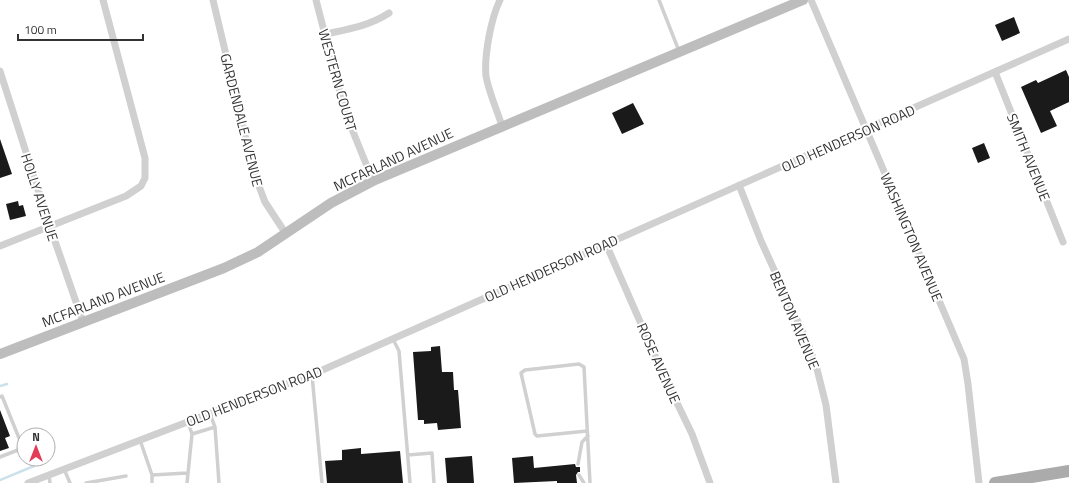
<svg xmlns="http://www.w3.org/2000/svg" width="1069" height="483" font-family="'Titillium Web',sans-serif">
	<rect width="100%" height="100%" fill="#fff"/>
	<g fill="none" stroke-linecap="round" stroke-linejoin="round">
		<path stroke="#cce2eb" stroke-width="2.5" d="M 0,386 L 7,384
			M 0,480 L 34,466"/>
	</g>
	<path fill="#1a1a1a" d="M 1014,17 L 1020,33 L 1002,41 L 995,25 Z
		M 1066,70 L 1069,77 L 1069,102 L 1050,111 L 1057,126 L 1041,133 L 1021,87 L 1036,80 L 1038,83 Z
		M 633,103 L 644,124 L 622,134 L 612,113 Z
		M 0,139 L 12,174 L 0,178 Z
		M 984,143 L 990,158 L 978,163 L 972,148 Z
		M 18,201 L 19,206 L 23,205 L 26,216 L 10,220 L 6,204 Z
		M 440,346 L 442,372 L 453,372 L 454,390 L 458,390 L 461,428 L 438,430 L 437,423 L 424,424 L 424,420 L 418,420 L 413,352 L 431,351 L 431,347 Z
		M 0,410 L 10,436 L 5,438 L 9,448 L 0,451 Z
		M 361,448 L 361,454 L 400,451 L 403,483 L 327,483 L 325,461 L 342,460 L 342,450 Z
		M 472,456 L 474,483 L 447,483 L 445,458 Z
		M 533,456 L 534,468 L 575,464 L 576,467 L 580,467 L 580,472 L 578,472 L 576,475 L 577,483 L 557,483 L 557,481 L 514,483 L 512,458 Z"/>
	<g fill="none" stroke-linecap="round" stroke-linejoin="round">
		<path stroke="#d0d0d0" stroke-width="3.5" d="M 659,0 L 679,51
			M 393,339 L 399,351 L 410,483
			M 312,375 L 322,483
			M 0,397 L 2,396 L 23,448 L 0,457
			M 210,414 L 215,427 L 219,483
			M 587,431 L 537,436 L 535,434 L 521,373 L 525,370 L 579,364 L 584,367 L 590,483
			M 192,434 L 215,427
			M 140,440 L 152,475 L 152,483
			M 408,455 L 432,453 L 434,483
			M 578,464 L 582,442 L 588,436
			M 64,469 L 70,483
			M 49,475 L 50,483
			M 152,475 L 187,473
			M 579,475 L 584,483
			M 86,483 L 126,476
			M 187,483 L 192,434 L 188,422"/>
		<path stroke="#d0d0d0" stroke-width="7" d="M 213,0 L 254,173 L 265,202 L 286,234
			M 316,0 L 345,112 L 373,181
			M 500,0 C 491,18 484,56 486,76 C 489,93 497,110 502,126
			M 811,0 L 964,359 L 968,384 L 979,483
			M 326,34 C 349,29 369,26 389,13
			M 0,71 L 50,227 L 83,322
			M 995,72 L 1063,242
			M 739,185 L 761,241 L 809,346 L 817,369 L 826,405 L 836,483
			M 606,244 L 663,374 L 692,434 L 710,483
			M 0,246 L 126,196 L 141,186 L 145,178 L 145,158 L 103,0
			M 28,483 L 318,372 L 1069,39"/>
		<path stroke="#bdbdbd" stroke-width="10" d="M 0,354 L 224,268 L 258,252 L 331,203 L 373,181 L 803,0"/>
		<path stroke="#ababab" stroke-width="12" d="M 995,483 L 1069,471"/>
	</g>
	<g text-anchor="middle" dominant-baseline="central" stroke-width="4" stroke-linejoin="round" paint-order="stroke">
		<g font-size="14" fill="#333" stroke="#fff">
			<text transform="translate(338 80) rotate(74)">WESTERN COURT</text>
			<text transform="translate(242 120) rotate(76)">GARDENDALE AVENUE</text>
			<text transform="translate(848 138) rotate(-24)">OLD HENDERSON ROAD</text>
			<text transform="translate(1029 157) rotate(68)">SMITH AVENUE</text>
			<text transform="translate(393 159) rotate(-25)">MCFARLAND AVENUE</text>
			<text transform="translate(40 197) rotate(72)">HOLLY AVENUE</text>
			<text transform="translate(912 237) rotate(67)">WASHINGTON AVENUE</text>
			<text transform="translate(551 268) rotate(-24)">OLD HENDERSON ROAD</text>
			<text transform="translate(103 299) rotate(-21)">MCFARLAND AVENUE</text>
			<text transform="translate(795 320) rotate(67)">BENTON AVENUE</text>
			<text transform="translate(659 363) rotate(66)">ROSE AVENUE</text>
			<text transform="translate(254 396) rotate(-21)">OLD HENDERSON ROAD</text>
		</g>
	</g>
	<g transform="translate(36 447)"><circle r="19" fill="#ffffff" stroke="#adadad"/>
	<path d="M0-3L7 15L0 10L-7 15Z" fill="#e23c57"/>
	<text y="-6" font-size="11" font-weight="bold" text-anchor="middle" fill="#333333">N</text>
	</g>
	<path d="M18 34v6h125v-6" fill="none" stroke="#333333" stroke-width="2"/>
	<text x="24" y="34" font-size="12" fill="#333333" stroke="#ffffff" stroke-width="3" paint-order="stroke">100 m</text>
</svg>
